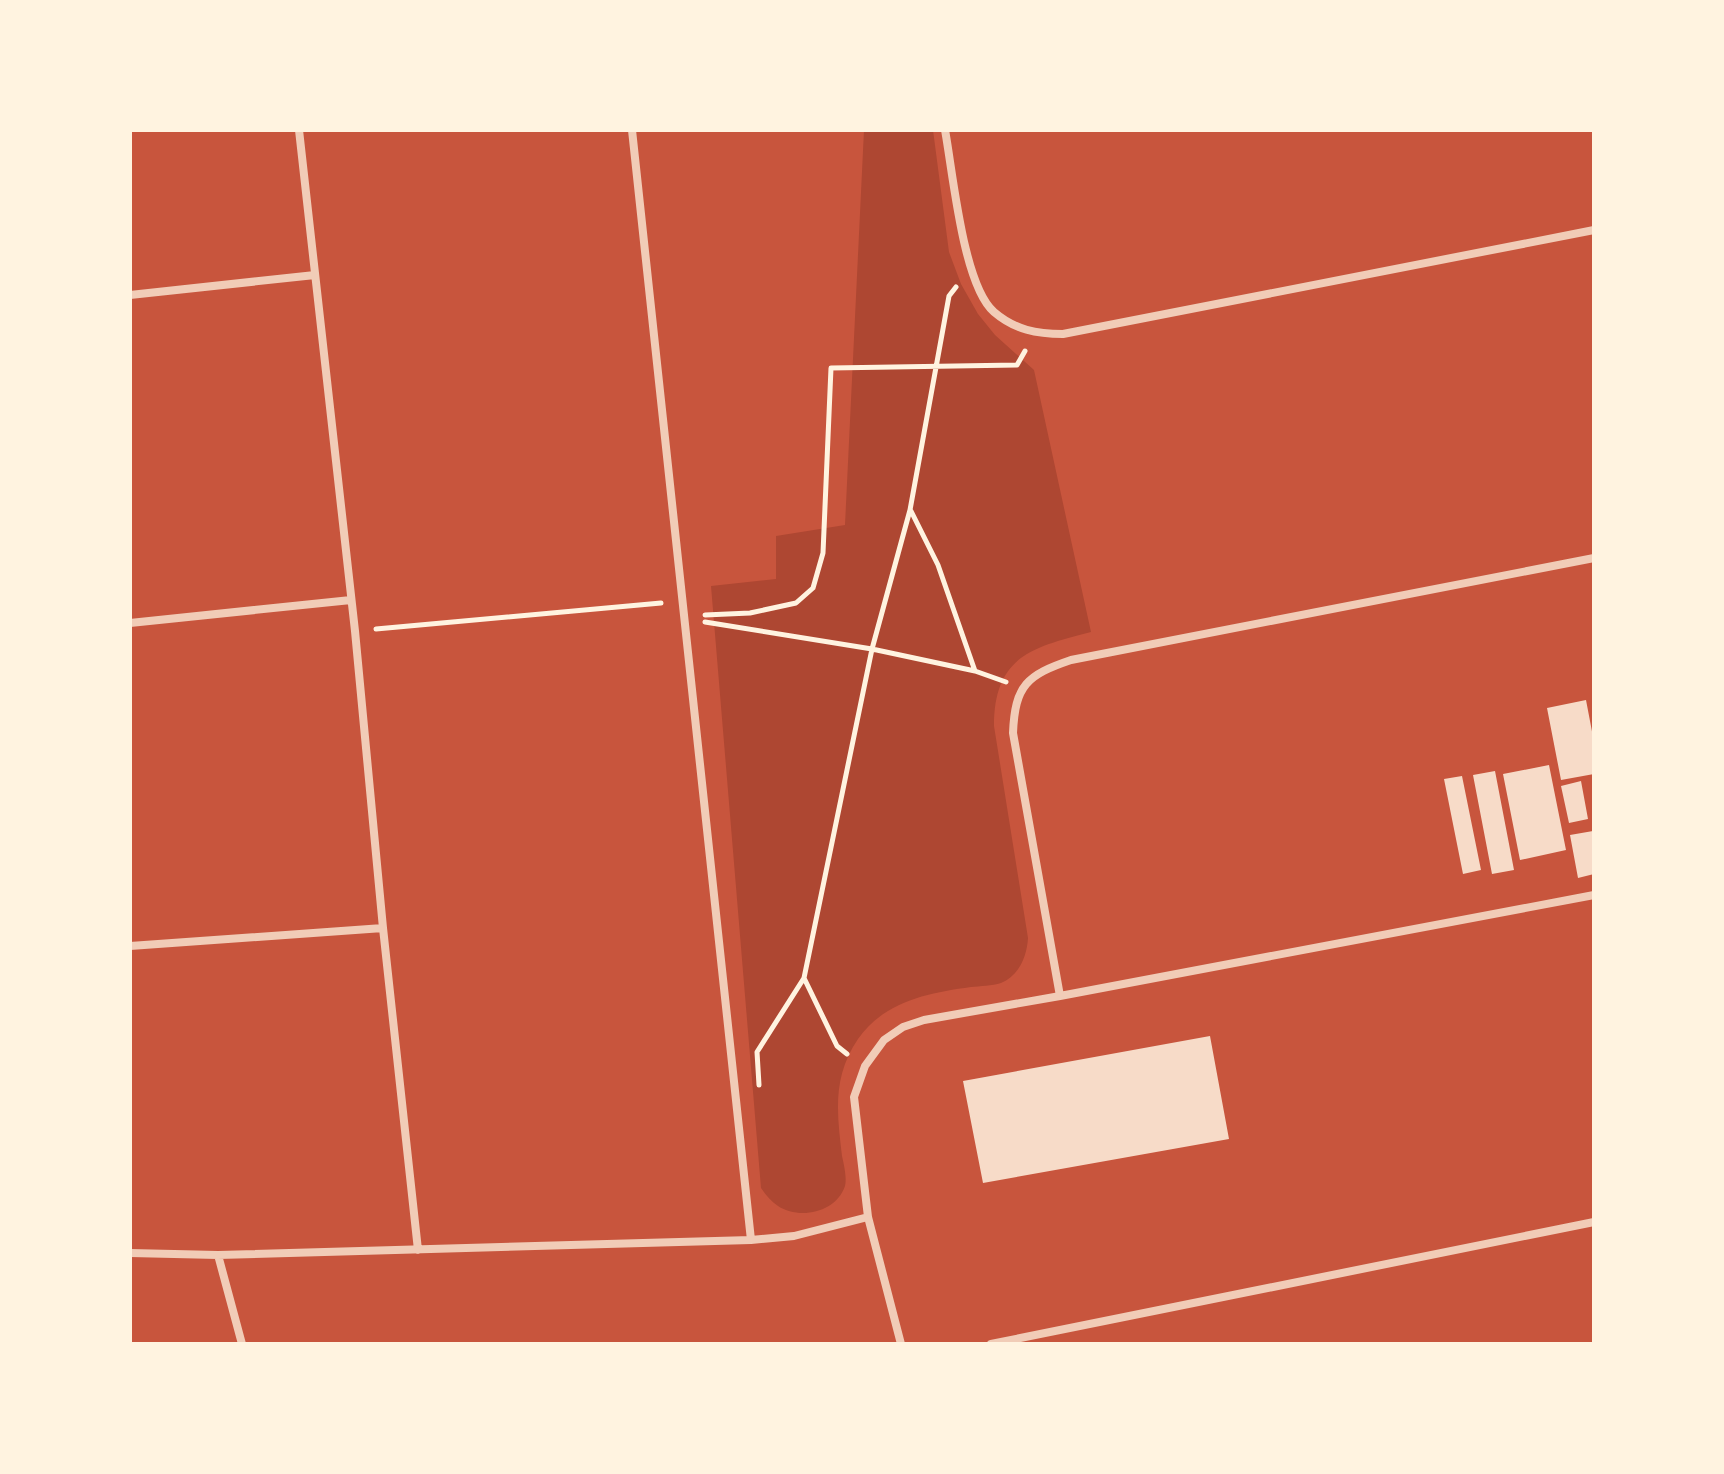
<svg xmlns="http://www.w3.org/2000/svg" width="1724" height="1474" font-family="'Zilla Slab',serif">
	<rect width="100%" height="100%" fill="#c8553d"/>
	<path fill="#ae4732" d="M 864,130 L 933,130 L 949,252 L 961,284 L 978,314 L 995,335 L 1034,370 L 1091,632 C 1034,647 994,655 994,726 L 1028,938 C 1027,956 1019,976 1001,983 C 992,986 980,986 971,987 C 928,993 885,1001 858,1039 C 832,1077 837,1114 842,1156 C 844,1165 847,1178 845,1186 C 836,1213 799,1220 778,1206 C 771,1201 766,1195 761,1188 L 711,586 L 776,579 L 776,536 L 845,525 Z"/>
	<path fill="#f7dbc8" d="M 1586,700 L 1594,742 L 1594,774 L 1561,780 L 1547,708 Z
		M 1549,765 L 1566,850 L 1520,860 L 1503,774 Z
		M 1495,771 L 1514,870 L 1492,874 L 1473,775 Z
		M 1462,776 L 1481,870 L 1463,874 L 1444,779 Z
		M 1581,781 L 1588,819 L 1569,823 L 1561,786 Z
		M 1593,831 L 1594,874 L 1578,878 L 1570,835 Z
		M 1210,1036 L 1229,1139 L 983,1183 L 963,1081 Z"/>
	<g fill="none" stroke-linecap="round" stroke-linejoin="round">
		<path stroke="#fff3e0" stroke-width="5" d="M 911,511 L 938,565 L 975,671 L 1006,682
			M 705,615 L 750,613 L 796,603 L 813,588 L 823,553 L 831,368 L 1017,365 L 1025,351
			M 705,622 L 872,649 L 975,671
			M 376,629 L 661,603
			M 804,978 L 837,1046 L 847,1054
			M 759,1085 L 757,1052 L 804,978 L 872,649 L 910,510 L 949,296 L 956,287"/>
		<path stroke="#f1ccb7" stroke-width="8" d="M 299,130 L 355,631 L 383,928 L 418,1250
			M 632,130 L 751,1240
			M 945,130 C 953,173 963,285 994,312 C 1015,330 1037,334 1063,334 L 1594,230
			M 130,295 L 315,275
			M 130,623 L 351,600
			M 130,946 L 383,928
			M 1060,996 L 1013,733 C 1015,685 1027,675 1071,660 L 1594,558
			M 130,1253 L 218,1255 L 751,1240 L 794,1236 L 868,1217
			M 218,1255 L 242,1344
			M 901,1344 L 868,1217 L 854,1097 L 865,1066 L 884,1040 L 903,1027 L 924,1020 L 1060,996 L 1594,895
			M 991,1344 L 1594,1222"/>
	</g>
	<rect width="1724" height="1474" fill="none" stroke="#fff3e0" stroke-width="264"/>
</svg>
